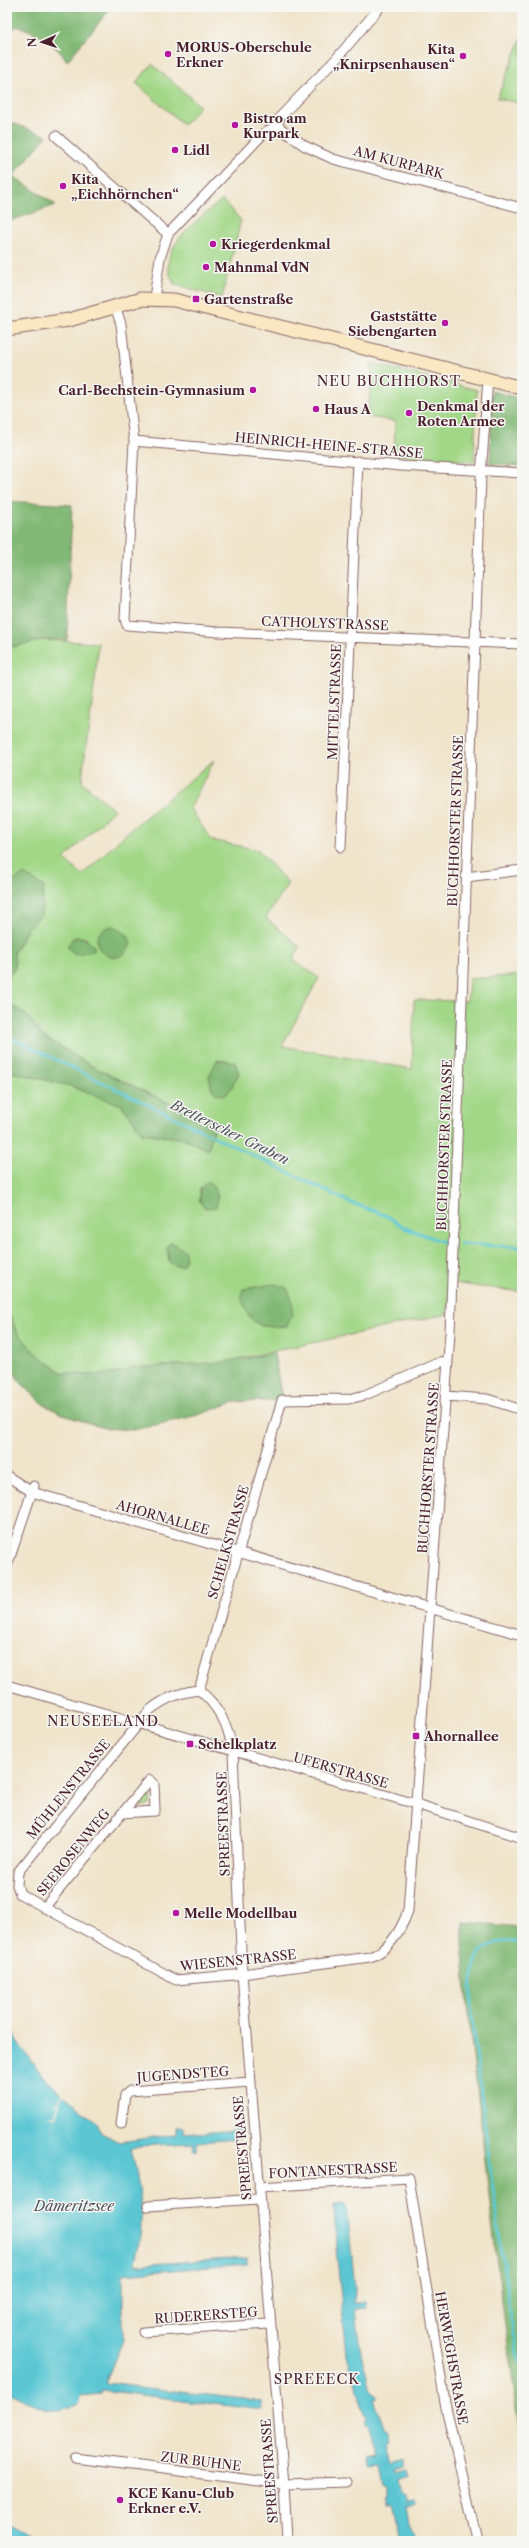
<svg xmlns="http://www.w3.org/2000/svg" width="529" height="2548" font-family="'Libre Caslon Text',serif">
	<rect width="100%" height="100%" fill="#f6f6f2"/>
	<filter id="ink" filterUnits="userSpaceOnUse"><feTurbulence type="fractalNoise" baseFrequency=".025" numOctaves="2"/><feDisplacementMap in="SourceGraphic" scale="8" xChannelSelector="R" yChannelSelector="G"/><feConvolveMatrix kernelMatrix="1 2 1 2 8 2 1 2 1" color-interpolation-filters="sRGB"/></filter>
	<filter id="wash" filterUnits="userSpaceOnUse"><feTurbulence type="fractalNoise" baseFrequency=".012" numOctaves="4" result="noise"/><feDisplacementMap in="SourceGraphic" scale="16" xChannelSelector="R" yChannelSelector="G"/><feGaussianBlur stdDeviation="0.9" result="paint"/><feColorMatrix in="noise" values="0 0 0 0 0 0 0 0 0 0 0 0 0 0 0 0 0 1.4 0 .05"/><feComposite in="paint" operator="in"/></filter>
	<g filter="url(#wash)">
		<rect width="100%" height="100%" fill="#f0e4cb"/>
		<path fill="#a2d787" stroke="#767b59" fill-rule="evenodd" d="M 522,37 L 522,104 L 497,98 Z
			M 152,64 L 200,106 L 184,125 L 136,83 Z
			M 222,200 L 241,220 L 222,298 L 174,284 C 172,279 168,272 168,266 C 169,238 202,217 222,200 Z
			M 372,363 L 477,390 L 474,462 L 394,455 L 395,421 L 368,417 Z
			M 44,640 L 98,643 C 96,690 86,735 82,782 L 114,810 L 64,859 L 82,875 L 131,829 L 214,760 L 190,808 L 211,840 L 258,850 L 288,883 L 266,918 L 300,947 L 293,959 L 319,978 L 282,1046 L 412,1069 L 414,1000 L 467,1001 L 469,979 L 522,975 L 522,1292 L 452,1283 L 447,1314 L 224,1362 L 132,1368 L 114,1374 L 87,1375 L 61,1372 L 36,1354 L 17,1332 L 7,1309 L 7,1071 L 67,1085 L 122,1105 L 142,1133 L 186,1139 L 208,1150 L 215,1125 L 97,1069 L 44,1037 L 24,1013 L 7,1003 L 7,978 L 15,965 L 14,952 L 27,930 L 41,915 L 7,894 L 7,648 ZM 77,937 L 86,938 L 88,943 L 67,947 L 73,938 ZM 200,1189 L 218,1195 L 200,1202 Z
			M 147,1789 L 151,1790 L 150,1805 L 134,1807 Z"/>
		<path fill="#81b874" stroke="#666c50" d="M 7,7 L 112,7 L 67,61 C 57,45 35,30 16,26 L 7,36 Z
			M 7,121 L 47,136 L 13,176 L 56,205 L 7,222 Z
			M 492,391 L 522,399 L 522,466 L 490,464 Z
			M 7,501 L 72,505 L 67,640 L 44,640 L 7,648 Z
			M 24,874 L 44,887 L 41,915 L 27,930 L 14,952 L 15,969 L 7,978 L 7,894 L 13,881 Z
			M 113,926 L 128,935 L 131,944 C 116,979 74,935 113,926 Z
			M 82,937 L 94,946 L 94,951 L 75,954 L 67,947 L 73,938 Z
			M 7,1003 L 24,1013 L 44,1037 L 97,1069 L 215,1125 L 208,1150 L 186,1139 L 142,1133 L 122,1105 L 67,1085 L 7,1071 Z
			M 217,1060 L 235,1062 L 239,1073 L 231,1089 L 225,1095 L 217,1094 L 212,1090 L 209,1076 Z
			M 208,1181 C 216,1190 220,1196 216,1207 L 205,1208 L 200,1202 L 200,1189 Z
			M 171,1242 L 184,1250 L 186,1259 L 182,1266 L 176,1266 L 169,1262 L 167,1247 Z
			M 275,1284 L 287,1288 C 294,1301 295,1313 287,1326 C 267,1328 252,1328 245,1307 C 242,1300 240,1296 243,1289 Z
			M 7,1309 L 17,1332 L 36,1354 L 61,1372 L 87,1375 L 114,1374 L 132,1368 L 224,1362 L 274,1353 L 282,1400 L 234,1402 L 198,1415 L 134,1430 L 104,1428 L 67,1416 L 44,1405 L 19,1381 L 7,1359 Z
			M 463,1922 L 522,1927 L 522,2441 C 504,2329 491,2218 479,2105 C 472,2045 462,1983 463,1922 Z"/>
		<path fill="#5bc7d3" stroke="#52737f" d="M 7,2012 L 16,2040 L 45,2079 L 97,2123 L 101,2133 L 120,2142 L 176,2134 L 176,2127 L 183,2127 L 183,2134 L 239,2130 L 239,2139 L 197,2142 L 197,2150 L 194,2150 L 193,2143 L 138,2146 L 131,2149 C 141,2191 146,2223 134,2265 L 247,2258 L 247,2264 L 123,2274 L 123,2340 L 105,2383 L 261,2401 L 262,2410 L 102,2390 L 101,2394 L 80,2396 L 78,2405 L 65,2408 L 62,2411 C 38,2412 28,2399 7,2392 Z
			M 343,2203 L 347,2205 L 355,2290 L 354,2302 L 366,2302 L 367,2308 L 355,2309 C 358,2339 362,2366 373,2393 L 376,2394 L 377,2398 L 374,2399 L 385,2430 L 388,2431 L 392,2441 L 389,2442 L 394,2461 L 406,2457 L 406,2465 L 397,2468 L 398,2471 L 408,2468 L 410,2474 L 399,2478 L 402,2494 L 405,2494 L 406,2501 L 414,2500 L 415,2504 L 404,2506 L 407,2523 L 415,2539 L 413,2541 L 398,2541 L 391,2505 L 389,2502 L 385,2502 L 385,2495 L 387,2495 L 387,2484 L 384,2482 L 380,2461 L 367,2462 L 366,2454 L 378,2452 L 368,2425 L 365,2423 L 367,2420 L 347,2355 L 336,2248 L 334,2204 Z
			M 7,2523 L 40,2540 L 43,2541 L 7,2541 Z"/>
		<path fill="#f0e4cb" d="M 62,2092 L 63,2093 L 51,2134 L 55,2117 L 46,2117 L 55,2115 L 58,2104 L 52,2103 L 59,2102 L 60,2098 L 54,2097 L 60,2097 Z"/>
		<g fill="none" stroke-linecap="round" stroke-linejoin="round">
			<path stroke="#5bc7d3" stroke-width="3" d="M 7,1036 L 349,1202 L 387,1216 L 405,1228 L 446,1243
				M 460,1244 L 522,1247
				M 522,1943 C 505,1939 482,1942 476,1961 C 465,1996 475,2041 479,2076 C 489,2168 503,2260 516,2353 L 522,2365"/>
		</g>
	</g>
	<g filter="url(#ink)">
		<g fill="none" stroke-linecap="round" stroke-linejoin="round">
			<defs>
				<path id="street" d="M 277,126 L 305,146 L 333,159 L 522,208
					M 277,126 L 280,117 L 337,58 L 380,7
					M 56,136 L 168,234
					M 154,298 L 160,258 L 168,234 L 264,133 L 277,126
					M 115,306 L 121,324 L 134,441 L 125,619 L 127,625 L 218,632 L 522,644
					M 134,441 L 401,466 L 522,473
					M 341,847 L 358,461
					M 466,877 L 522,870
					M 446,1396 L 487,1399 L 522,1410
					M 7,1476 L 32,1492 L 522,1635
					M 7,1566 L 34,1486
					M 7,1685 L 416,1804 L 522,1838
					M 199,1690 L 282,1400 L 349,1399 L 365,1395 L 441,1362 L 448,1361
					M 44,1908 L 148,1782 L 150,1780 L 154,1784 L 155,1811 L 122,1813
					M 121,2124 L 125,2095 L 130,2091 L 250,2082
					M 259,2187 L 409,2178 L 445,2403 L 477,2541
					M 148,2206 L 259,2199
					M 143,2332 L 269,2324
					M 75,2458 L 284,2484 L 347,2482
					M 287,2541 L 284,2484 L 242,1974 L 233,1752 C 229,1727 219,1706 199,1690 C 180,1692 165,1698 150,1710 L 18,1872 L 17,1885 L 20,1894 L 176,1980 L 234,1975 L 242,1974 L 370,1957 C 390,1950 401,1930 408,1911 L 450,1333 L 481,476 L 488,379"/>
				<path id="secondary" d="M 7,329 L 69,320 L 141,299 L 174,300 L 522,388"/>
			</defs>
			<use href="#street" stroke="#846463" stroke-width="11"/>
			<use href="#secondary" stroke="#846463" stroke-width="15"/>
			<use href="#street" stroke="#fff" stroke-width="9"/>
			<use href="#secondary" stroke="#fae7c3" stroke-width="13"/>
		</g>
	</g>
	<g fill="#b5179e" stroke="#f6f6f2" stroke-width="1.5">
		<circle cx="168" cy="54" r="4"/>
		<circle cx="463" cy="56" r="4"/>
		<circle cx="235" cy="125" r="4"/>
		<circle cx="175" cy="150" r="4"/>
		<circle cx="63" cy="186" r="4"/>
		<circle cx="213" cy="244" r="4"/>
		<circle cx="206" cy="267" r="4"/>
		<rect x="192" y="295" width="8" height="8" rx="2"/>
		<circle cx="445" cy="323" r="4"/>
		<circle cx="253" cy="390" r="4"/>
		<circle cx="316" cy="409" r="4"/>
		<circle cx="409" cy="413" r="4"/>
		<rect x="412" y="1732" width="8" height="8" rx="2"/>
		<rect x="186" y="1740" width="8" height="8" rx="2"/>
		<circle cx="176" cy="1913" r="4"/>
		<circle cx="120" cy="2500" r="4"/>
	</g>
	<g text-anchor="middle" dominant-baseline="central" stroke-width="3" stroke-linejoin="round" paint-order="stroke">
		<g font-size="13" font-weight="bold" fill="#4a1f2b" stroke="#f6f6f2" text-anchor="start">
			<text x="176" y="47">MORUS-Oberschule<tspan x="176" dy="15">Erkner</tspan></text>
			<text x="455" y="49" text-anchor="end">Kita<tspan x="455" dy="15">„Knirpsenhausen“</tspan></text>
			<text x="243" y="118">Bistro am<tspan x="243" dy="15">Kurpark</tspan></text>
			<text x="183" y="150">Lidl</text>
			<text x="71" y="179">Kita<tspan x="71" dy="15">„Eichhörnchen“</tspan></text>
			<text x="221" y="244">Kriegerdenkmal</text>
			<text x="214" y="267">Mahnmal VdN</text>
			<text x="204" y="299">Gartenstraße</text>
			<text x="437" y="316" text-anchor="end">Gaststätte<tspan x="437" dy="15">Siebengarten</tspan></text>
			<text x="245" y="390" text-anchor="end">Carl-Bechstein-Gymnasium</text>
			<text x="417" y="406">Denkmal der<tspan x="417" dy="15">Roten Armee</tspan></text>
			<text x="324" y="409">Haus A</text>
			<text x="424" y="1736">Ahornallee</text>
			<text x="198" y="1744">Schelkplatz</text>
			<text x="184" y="1913">Melle Modellbau</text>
			<text x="128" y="2493">KCE Kanu-Club<tspan x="128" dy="15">Erkner e.V.</tspan></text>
		</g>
		<g font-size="13" fill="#4a1f2b" stroke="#f6f6f2">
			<text transform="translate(399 162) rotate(15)">AM KURPARK</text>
			<text transform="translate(329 445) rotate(5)">HEINRICH-HEINE-STRASSE</text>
			<text transform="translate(325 623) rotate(2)">CATHOLYSTRASSE</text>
			<text transform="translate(334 702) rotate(-88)">MITTELSTRASSE</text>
			<text transform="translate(455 821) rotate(-88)">BUCHHORSTER STRASSE</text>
			<text transform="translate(444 1145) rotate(-88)">BUCHHORSTER STRASSE</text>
			<text transform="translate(428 1468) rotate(-86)">BUCHHORSTER STRASSE</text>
			<text transform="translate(163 1517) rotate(16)">AHORNALLEE</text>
			<text transform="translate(228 1542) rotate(-74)">SCHELKSTRASSE</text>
			<text transform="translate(341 1770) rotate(16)">UFERSTRASSE</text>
			<text transform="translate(68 1789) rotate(-51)">MÜHLENSTRASSE</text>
			<text transform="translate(223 1824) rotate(-92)">SPREESTRASSE</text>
			<text transform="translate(73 1852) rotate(-51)">SEEROSENWEG</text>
			<text transform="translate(238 1960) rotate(-6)">WIESENSTRASSE</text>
			<text transform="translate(183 2074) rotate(-4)">JUGENDSTEG</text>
			<text transform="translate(242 2148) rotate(-95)">SPREESTRASSE</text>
			<text transform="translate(333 2170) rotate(-3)">FONTANESTRASSE</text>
			<text transform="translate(206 2315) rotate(-4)">RUDERERSTEG</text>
			<text transform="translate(452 2358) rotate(80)">HERWEGHSTRASSE</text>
			<text transform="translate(201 2461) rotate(7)">ZUR BUHNE</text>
			<text transform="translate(269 2471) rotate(-94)">SPREESTRASSE</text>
		</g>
		<g font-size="14" letter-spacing="1" fill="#4a1f2b" stroke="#f6f6f2">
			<text x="389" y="381">NEU BUCHHORST</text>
			<text x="103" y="1721">NEUSEELAND</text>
			<text x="317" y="2379">SPREEECK</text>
		</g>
		<g font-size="14" font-style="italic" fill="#4f515d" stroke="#f6f6f2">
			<text transform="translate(230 1132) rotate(26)">Bretterscher Graben</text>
			<text x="74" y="2206">Dämeritzsee</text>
		</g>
	</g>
	<rect width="529" height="2548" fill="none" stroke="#f6f6f2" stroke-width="24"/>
	<g transform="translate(42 42) rotate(267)" stroke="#f6f6f2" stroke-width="3" paint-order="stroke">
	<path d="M0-3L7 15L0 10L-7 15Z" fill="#4a1f2b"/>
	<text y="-6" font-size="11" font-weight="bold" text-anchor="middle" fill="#4a1f2b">N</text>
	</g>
</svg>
